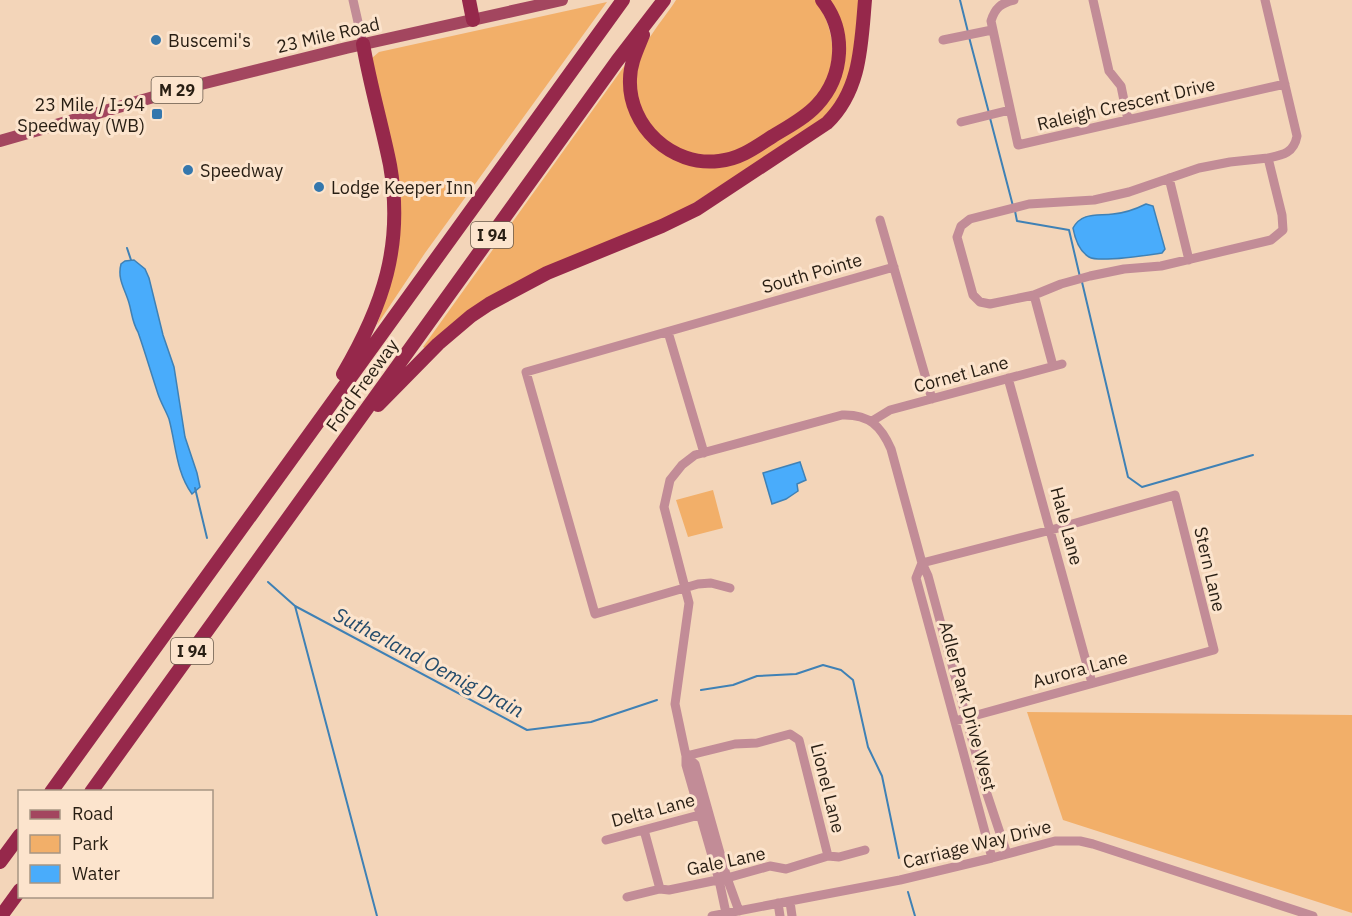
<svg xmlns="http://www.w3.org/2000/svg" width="1352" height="916" font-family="'IBM Plex Sans',sans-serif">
	<rect width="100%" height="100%" fill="#f3d5b9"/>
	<path fill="#f2af69" d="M 676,0 L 815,0 C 839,33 840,78 807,106 C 796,115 784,122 773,130 C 755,142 738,153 716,156 C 670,160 630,115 636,71 C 639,45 663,21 676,0 Z
		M 830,0 L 859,0 L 855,54 L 847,89 L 822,121 L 678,213 L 551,266 L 425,348 L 423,347 L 625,65 L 625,86 L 638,127 L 713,167 L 833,93 L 835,9 Z
		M 607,2 L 425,253 L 377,325 L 388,292 L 398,240 L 372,58 L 379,52 Z
		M 713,490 L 723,528 L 688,537 L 676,500 Z
		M 1027,712 L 1352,715 L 1352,913 L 1063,820 Z"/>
	<path fill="#49acfb" stroke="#3f81b5" stroke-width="1.5" d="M 1146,204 L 1153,206 L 1165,249 L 1162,253 C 1148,255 1099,263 1089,257 C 1079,251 1075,239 1073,228 C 1082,212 1097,216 1113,214 C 1125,213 1136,209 1146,204 Z
		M 134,260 L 145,269 L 149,278 L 163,335 L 174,367 L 185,437 L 197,473 L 200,487 L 192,494 C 176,472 176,445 169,419 C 166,411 161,403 158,394 C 151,373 145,352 138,332 C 132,322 132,313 129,303 C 125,289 117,279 121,264 L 125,261 Z
		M 800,462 L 806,480 L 797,484 L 798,491 L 786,499 L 772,504 L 763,473 Z"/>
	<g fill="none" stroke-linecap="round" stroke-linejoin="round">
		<path stroke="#3f81b5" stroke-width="2" d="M 960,0 L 968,32
			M 969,37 L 989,113
			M 990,118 L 1013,206
			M 1015,211 L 1017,221 L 1069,230 L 1080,277
			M 127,248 L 131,260
			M 1082,282 L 1128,477 L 1142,487 L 1253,455
			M 195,488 L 207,538
			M 268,582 L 295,606 L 527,730 L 591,722 L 657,700
			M 295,606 L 377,916
			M 701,690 L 733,685 L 757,676 L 796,674 L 823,665 L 841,670 L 853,680 L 868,747 L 882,776 L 899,858
			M 908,892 L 915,916"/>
		<path stroke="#c28c97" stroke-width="9" d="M 353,0 L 363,44
			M 1014,0 C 1001,3 995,8 991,21 L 1018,145 L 1285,84
			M 1093,0 L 1109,71 L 1121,86 L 1128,120
			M 943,40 L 992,30
			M 961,122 L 1010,110
			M 1169,178 L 1189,260
			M 880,220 L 932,399
			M 1034,295 L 990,304 L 980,302 L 973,295 L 957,237 L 961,226 L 970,219 L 1029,204 L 1094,200 L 1129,192 L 1199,168 L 1230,162 L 1268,158
			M 668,332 L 704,453
			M 1053,366 L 1034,295 L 1061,284 L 1090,276 L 1124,269 L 1161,266 L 1271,240 L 1283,230 L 1282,215 L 1268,158 C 1283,155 1294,153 1297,136 L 1265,0
			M 1008,378 L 1092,683
			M 872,421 L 890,410 L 1062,364
			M 730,588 L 711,583 L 698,584 L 595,614 L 526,372 L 894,267
			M 644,830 L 660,889
			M 606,840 L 703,814
			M 828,856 L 799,740 L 790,734 L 757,743 L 735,744 L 686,756 L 675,704 L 689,603 L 664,507 L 670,480 L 682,465 L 695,455 L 842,415 C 869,414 881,426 891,449 L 922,563 L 1051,530 L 1175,495 L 1214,650 L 955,721
			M 992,858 L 916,578 L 922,563 L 928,576 L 986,791 L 1007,854
			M 627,897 L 660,889 L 669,890 L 727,878 L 770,866 L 786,869 L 828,856 L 839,857 L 865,850
			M 790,902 L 792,916
			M 778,903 L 780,916
			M 726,913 L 719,880 L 686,765 L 686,756 L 695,764 L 727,878 L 739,911
			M 712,916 L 900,880 L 992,858 L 1055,841 L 1080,841 L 1093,844 L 1313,916"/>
		<path stroke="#a3465f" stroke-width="12" d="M 0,141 L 185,88 L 346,48 L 562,0"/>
		<path stroke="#96284b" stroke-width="14" d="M 469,0 L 473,20
			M 643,35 C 637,50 630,64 630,79 C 628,126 672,167 719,161 C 740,159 756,147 773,136 C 788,127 805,118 817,105 C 844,76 847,31 822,0
			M 343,374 C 383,306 404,245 390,165 C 382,125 370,85 363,44
			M 378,405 L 438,344 L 471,316 L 489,304 L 547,273 L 662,226 L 697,209 L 827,123 C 861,90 861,45 865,0
			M 51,792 L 623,0
			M 91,792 L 617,61 L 664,0
			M 0,862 L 20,835
			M 1,916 L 20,890"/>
	</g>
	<g fill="#3477ad" stroke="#fce4cd" stroke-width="2">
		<circle cx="156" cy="40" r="6"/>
		<rect x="151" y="108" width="12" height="12" rx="3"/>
		<circle cx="188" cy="170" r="6"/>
		<circle cx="319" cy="187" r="6"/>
	</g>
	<g text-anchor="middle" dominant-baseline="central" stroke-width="6" stroke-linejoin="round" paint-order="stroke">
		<g fill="#fce4cd" stroke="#68594b" stroke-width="1.5">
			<rect x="151.5" y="77" width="51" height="26" rx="4.5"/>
			<rect x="471" y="222" width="42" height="26" rx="4.5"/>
			<rect x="171" y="638" width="42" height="26" rx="4.5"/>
		</g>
		<g font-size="16" font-weight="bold" fill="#281e13">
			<text x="177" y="90">M 29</text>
			<text x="492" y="235">I 94</text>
			<text x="192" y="651">I 94</text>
		</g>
		<g font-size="18" fill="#281e13" stroke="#fce4cd">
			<text transform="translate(328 35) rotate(-13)">23 Mile Road</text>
			<text transform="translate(1126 104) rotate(-13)">Raleigh Crescent Drive</text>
			<text transform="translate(812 273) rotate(-16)">South Pointe</text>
			<text transform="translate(961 374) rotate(-15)">Cornet Lane</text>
			<text transform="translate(362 385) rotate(-54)">Ford Freeway</text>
			<text transform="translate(1067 526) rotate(75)">Hale Lane</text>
			<text transform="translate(1210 569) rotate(77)">Stern Lane</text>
			<text transform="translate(1080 669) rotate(-15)">Aurora Lane</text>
			<text transform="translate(968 706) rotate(75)">Adler Park Drive West</text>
			<text transform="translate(828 788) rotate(76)">Lionel Lane</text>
			<text transform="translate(653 810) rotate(-15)">Delta Lane</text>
			<text transform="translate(977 844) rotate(-14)">Carriage Way Drive</text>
			<text transform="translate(726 861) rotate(-12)">Gale Lane</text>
		</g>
		<g font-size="18" fill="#281e13" stroke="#fce4cd" text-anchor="start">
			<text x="168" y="40">Buscemi's</text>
			<text x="145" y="104" text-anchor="end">23 Mile / I-94<tspan x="145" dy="21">Speedway (WB)</tspan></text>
			<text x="200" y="170">Speedway</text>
			<text x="331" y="187">Lodge Keeper Inn</text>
		</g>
		<g font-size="20" font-style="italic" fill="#234b6b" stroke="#fce4cd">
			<text transform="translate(429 662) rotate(28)">Sutherland Oemig Drain</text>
		</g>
	</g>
	<rect x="18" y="790" width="195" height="108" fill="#fce4cd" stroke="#a79583" stroke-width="1.5"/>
	<rect x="30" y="810" width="30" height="9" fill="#a3465f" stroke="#a79583" stroke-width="1.5"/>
	<text x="72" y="820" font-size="18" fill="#281e13">Road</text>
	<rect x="30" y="835" width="30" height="18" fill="#f2af69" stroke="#a79583" stroke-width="1.5"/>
	<text x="72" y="850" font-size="18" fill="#281e13">Park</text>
	<rect x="30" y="865" width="30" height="18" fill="#49acfb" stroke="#a79583" stroke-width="1.5"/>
	<text x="72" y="880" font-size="18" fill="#281e13">Water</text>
</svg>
